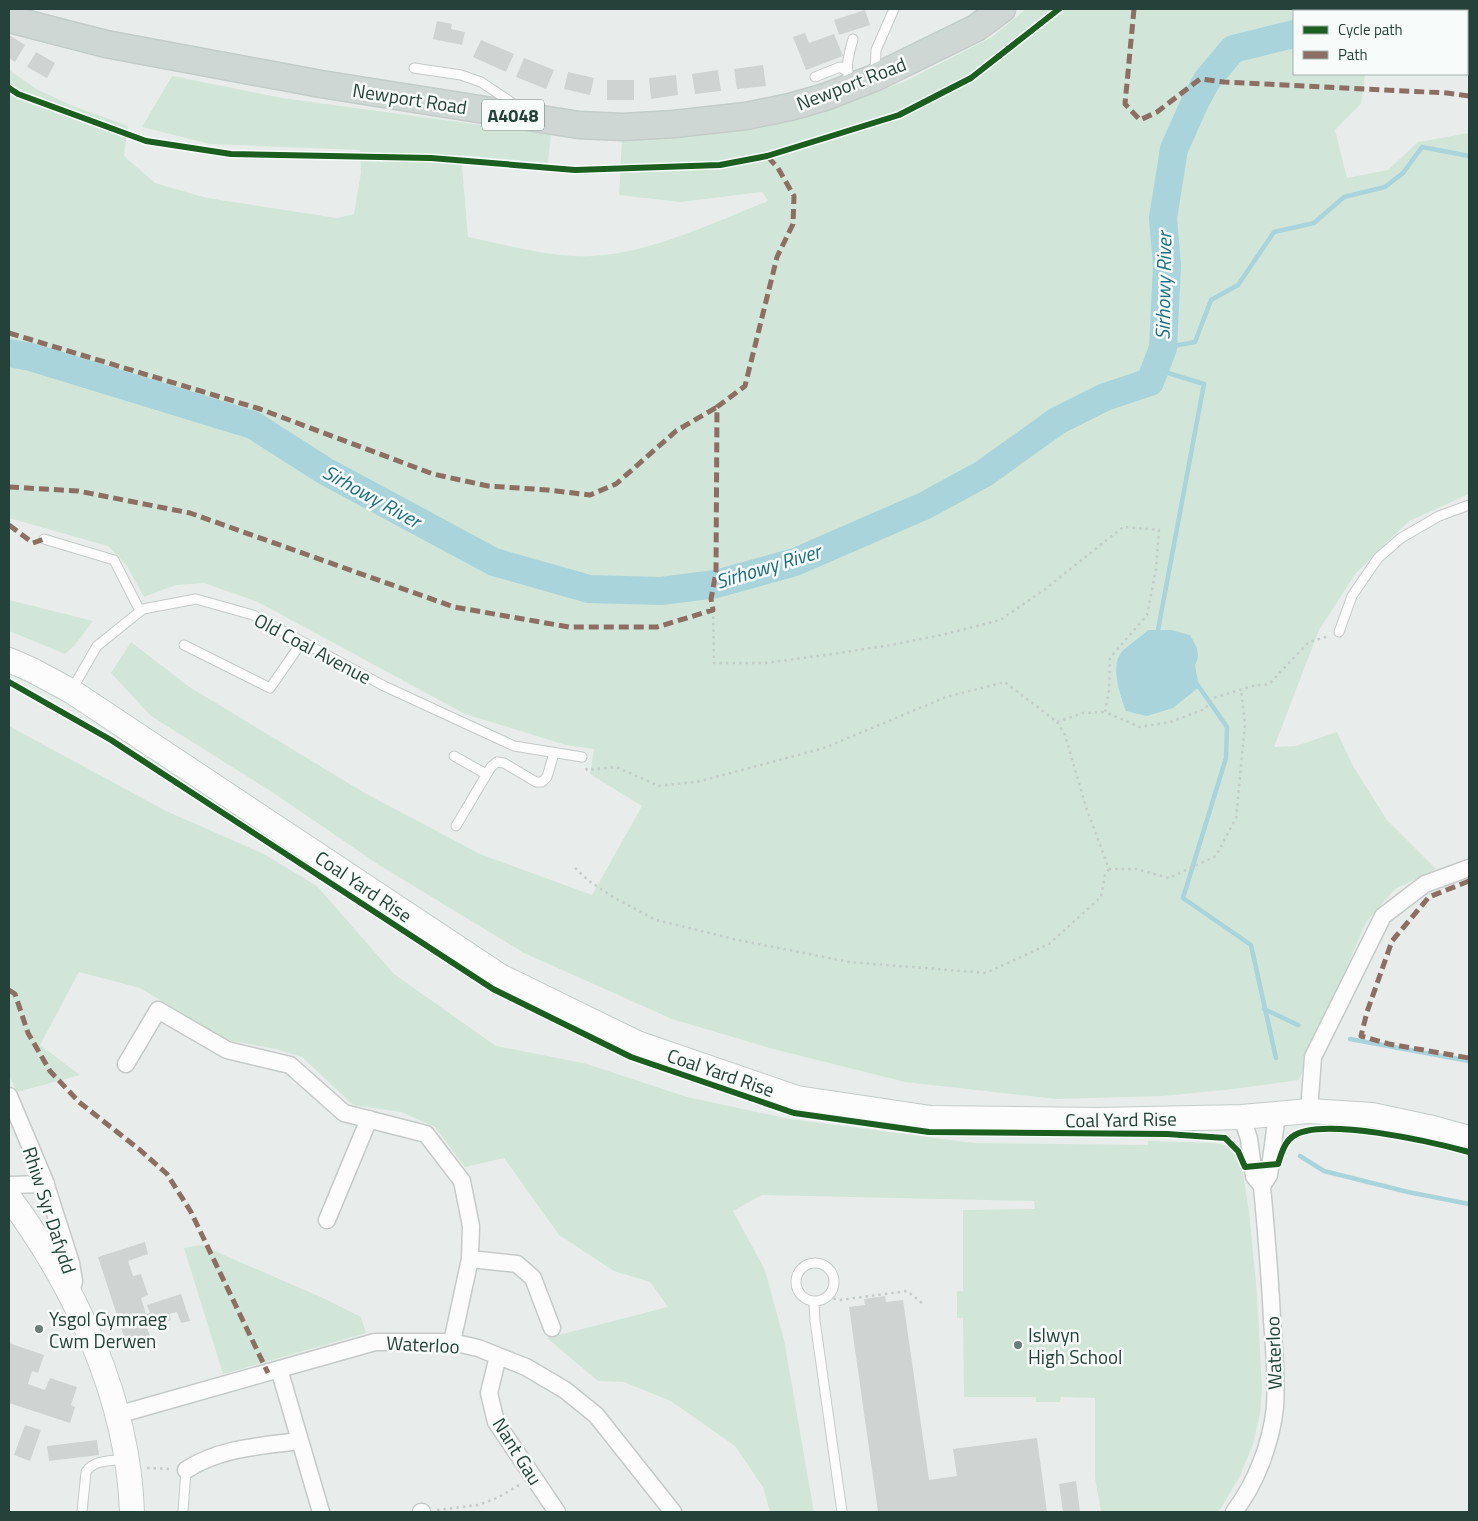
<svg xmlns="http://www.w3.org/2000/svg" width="1478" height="1521" font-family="'Titillium Web',sans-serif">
	<rect width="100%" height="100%" fill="#e8edeb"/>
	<path fill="#d1e6d8" d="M 1026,9 L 1469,9 L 1469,28 L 1467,29 L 1467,11 L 1294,11 L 1294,74 L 1365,74 L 1361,104 L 1335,130 L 1347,178 L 1388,170 L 1418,142 L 1469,133 L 1469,494 L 1409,521 L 1356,573 L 1319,630 L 1274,747 L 1296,746 L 1337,732 L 1353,766 L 1387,820 L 1436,869 L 1395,889 L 1366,922 L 1299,1080 L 1233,1089 L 1163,1096 L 1056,1099 L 905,1082 L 773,1049 L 672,1019 L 524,953 L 379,865 L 272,792 L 151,716 L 111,673 L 131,642 L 188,686 L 363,792 L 480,854 L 592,895 L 642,806 L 590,774 L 594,749 L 566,745 L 465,714 L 258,602 L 204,583 L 176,585 L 144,597 L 127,566 L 108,546 L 9,518 L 9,70 L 38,90 L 73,106 L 128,126 L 124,156 L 155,183 L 207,198 L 337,218 L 354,214 L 361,173 L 360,150 L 210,144 L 142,127 L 172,76 L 282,98 L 532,132 L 551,133 L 548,163 L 461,155 L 468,237 C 508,245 550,258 591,256 C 649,254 715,222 768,201 L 762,192 L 680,202 L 619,195 L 622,139 L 639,140 L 777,121 L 844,104 L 906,81 L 992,37 Z
		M 9,600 L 93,621 L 75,645 L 65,654 L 9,631 Z
		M 9,726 L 166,811 L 264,854 L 317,886 L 394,974 L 496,1046 L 587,1064 L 687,1097 L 790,1119 L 973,1143 L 1148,1145 L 1148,1141 L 1214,1143 L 1225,1145 L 1234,1152 L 1242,1168 L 1249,1211 L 1257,1294 L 1262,1389 L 1260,1414 L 1253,1444 L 1240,1476 L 1221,1508 L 1217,1512 L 1101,1512 L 1095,1478 L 1095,1398 L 1061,1397 L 1060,1402 L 1036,1402 L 1036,1397 L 964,1397 L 963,1318 L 957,1318 L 957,1291 L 963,1291 L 963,1210 L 1035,1209 L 1034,1201 L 762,1195 L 733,1211 L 765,1270 L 784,1340 L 814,1512 L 770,1512 L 763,1487 L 735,1446 L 671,1401 L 624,1382 L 598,1381 L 547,1338 L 668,1307 L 650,1282 L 614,1271 L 559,1235 L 504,1158 L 465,1167 L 435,1127 L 401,1112 L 353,1105 L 302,1057 L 276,1049 L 227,1040 L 140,988 L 79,972 L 40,1045 L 80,1075 L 17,1092 L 9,1076 Z
		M 201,1245 L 323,1298 L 361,1317 L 366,1333 L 223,1374 L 184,1248 Z"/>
	<path fill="#a9d4db" d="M 1148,630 L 1171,630 L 1190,635 L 1197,648 L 1198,658 L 1195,665 L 1199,687 L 1173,708 L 1147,716 L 1126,711 C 1121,697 1110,667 1121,653 C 1125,647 1141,637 1148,630 Z"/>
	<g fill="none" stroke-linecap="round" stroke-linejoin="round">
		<path stroke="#a9d4db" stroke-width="4.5" d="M 1163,348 L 1195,342 L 1211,300 L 1238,285 L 1274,232 L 1314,223 L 1344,197 L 1385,187 L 1403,173 L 1422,147 L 1469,156
			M 1155,369 L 1204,384 L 1158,630 L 1161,634
			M 1197,684 L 1227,727 L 1226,758 L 1183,898 L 1251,945 L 1276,1058
			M 1264,1009 L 1298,1025
			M 1350,1039 L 1469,1061
			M 1300,1156 L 1324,1171 L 1408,1192 L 1469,1204"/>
		<path stroke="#a9d4db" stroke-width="28" d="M 1402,11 L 1415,9
			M 9,353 L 31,357 L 253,425 L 325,471 L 494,562 L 589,589 L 661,591 L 716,584 L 795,562 L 924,506 L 983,474 L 1057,421 L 1105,397 L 1150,382 L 1163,348 L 1167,265 L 1163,218 L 1174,149 L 1195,102 L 1207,80 L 1233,49 L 1294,34"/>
	</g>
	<path fill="#cfd4d2" d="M 865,10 L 870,25 L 839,35 L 834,20 Z
		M 437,21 L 452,24 L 451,29 L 465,32 L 462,45 L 433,39 Z
		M 805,33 L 809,43 L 834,34 L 843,56 L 806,70 L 793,37 Z
		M 9,35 L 25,45 L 15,62 L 9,58 Z
		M 481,40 L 514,54 L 506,72 L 473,57 Z
		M 36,52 L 55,63 L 47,78 L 27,67 Z
		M 524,58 L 554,70 L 546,89 L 516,77 Z
		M 763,65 L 766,86 L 737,89 L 734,69 Z
		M 718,70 L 721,91 L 695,94 L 692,74 Z
		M 568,72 L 594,78 L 590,95 L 564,89 Z
		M 676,75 L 678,95 L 651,99 L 649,78 Z
		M 607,80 L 634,80 L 634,100 L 607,100 Z
		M 145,1242 L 148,1254 L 128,1261 L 133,1276 L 141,1274 L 148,1295 L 141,1298 L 146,1314 L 150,1313 L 147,1305 L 181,1294 L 190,1321 L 181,1323 L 177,1312 L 169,1314 L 171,1320 L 147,1328 L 151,1339 L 127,1346 L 98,1257 Z
		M 885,1296 L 886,1302 L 903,1300 L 929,1480 L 957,1476 L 953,1449 L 1037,1438 L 1047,1512 L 878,1512 L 849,1307 L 865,1305 L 864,1299 Z
		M 9,1343 L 44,1355 L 38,1373 L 32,1371 L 28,1384 L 45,1390 L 50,1378 L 77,1387 L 71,1405 L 75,1407 L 70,1423 L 9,1403 Z
		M 25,1425 L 41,1430 L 30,1461 L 14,1455 Z
		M 97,1440 L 99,1455 L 49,1461 L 47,1446 Z
		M 1076,1481 L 1080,1512 L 1063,1512 L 1059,1484 Z"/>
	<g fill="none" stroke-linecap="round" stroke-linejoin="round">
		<defs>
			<path id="lane" d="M 414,68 L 461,75 L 481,82 L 517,106
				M 875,73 L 876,50 L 894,9
				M 815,77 L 840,67 L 847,71
				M 850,85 C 845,66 848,58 853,39
				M 44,539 L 114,560 L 140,611
				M 1339,632 L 1352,596 L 1378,558 L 1401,538 L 1439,516 L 1469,505
				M 184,645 L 270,688 L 302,642
				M 71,691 L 97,646 L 143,609 L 196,599 L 253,615 L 384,686 L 514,746 L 582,757
				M 454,756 L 486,774
				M 456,826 L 491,767 L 497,762 L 504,763 L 536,782 L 542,782 L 547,777 L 554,753
				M796 1282a19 19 0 1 1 38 0a19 19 0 1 1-38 0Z
				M 814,1302 L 815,1321 L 842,1512
				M 82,1512 L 86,1472 C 94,1459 112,1461 126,1459
				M 183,1512 L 186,1470"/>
			<path id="street" d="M 126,1064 L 158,1010 L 227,1050 L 290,1065 L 344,1113 L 426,1134 L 462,1181 L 471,1226 L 470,1259 L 452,1342
				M 9,1096 L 44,1179 L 71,1263 L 74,1281 L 70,1297
				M 1309,1111 L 1313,1057 L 1383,916 L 1425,884 L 1469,868
				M 9,1185 L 46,1184
				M 1262,1186 L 1269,1175 L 1277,1114
				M 327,1220 L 369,1119
				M 470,1259 L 517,1264 L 533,1278 L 552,1328
				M 498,1356 L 489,1393 L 496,1422 L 557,1512
				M 279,1369 L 321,1512
				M 117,1415 L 375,1342 L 452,1342 L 478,1348 L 526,1367 L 565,1390 L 596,1415 L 673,1512
				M 186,1470 C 219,1448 261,1446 299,1441
				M 421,1512 L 422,1512
				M 1234,1512 C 1256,1483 1271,1444 1275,1407 C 1277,1378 1274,1348 1272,1319 C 1270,1275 1266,1230 1262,1186 L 1254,1176 L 1249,1139 L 1242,1117"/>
			<path id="secondary" d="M 9,660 L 32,670 L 71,691 L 500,976 L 637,1043 L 797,1098 L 931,1118 L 1099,1120 L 1242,1117 L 1309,1111 L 1372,1115 L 1433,1128 L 1469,1138
				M 9,1197 C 76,1288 128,1398 132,1512"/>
			<path id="primary" d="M 9,19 L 106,44 L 321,84 L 579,125 L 623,127 L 674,124 L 746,116 L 790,107 L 825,97 L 874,78 L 976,28 L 1002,9"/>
		</defs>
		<use href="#lane" stroke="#c5cac8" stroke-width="11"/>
		<use href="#street" stroke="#c5cac8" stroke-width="19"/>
		<use href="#secondary" stroke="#c3cbc8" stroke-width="26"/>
		<use href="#primary" stroke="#c3ccc9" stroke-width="29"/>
		<path stroke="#c3ccca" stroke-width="2.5" stroke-dasharray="2.5 4" stroke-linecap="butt" d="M 713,610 L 714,663 L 765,663 L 826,655 L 891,645 L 946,634 L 1000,620 L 1044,590 L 1123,527 L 1159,530 L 1156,569 L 1147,615 L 1110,658 L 1109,690 L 1105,712 L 1140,727 L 1170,722 L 1205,709 L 1213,698 L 1253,686 L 1269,684 L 1309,642 L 1329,636
			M 1057,722 L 1065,735 L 1086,807 L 1109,869 L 1136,869 L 1169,878 L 1216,856 L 1236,818 L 1245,724 L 1241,689
			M 586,768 L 587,770 L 616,767 L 659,786 L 701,781 L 824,748 L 946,697 L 1005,682 L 1057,722 L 1083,713 L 1105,712
			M 575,868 L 589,881 L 613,897 L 656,920 L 738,940 L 849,962 L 986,973 L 1049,944 L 1101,897 L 1105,875 L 1109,869
			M 827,1297 L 840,1300 L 907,1291 L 922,1303
			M 147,1468 L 172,1469
			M 437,1510 L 478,1505 L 497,1498 L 521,1484"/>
		<use href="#lane" stroke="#fcfcfc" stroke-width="9"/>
		<use href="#street" stroke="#fcfcfc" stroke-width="16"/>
		<use href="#secondary" stroke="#fcfcfc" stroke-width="24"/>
		<use href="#primary" stroke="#cfd7d5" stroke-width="26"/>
		<path stroke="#8d6e63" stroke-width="5" stroke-dasharray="10 5" stroke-linecap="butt" d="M 1134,9 L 1125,104 L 1140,120 L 1157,112 L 1200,79 L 1224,82 L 1447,93 L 1469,96
			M 9,333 L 260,409 L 433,474 L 488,486 L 548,490 L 590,495 L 616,484 L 676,431 L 717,407
			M 9,487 L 78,491 L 190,513 L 454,607 L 569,627 L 657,627 L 713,610 L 711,599 L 716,572 L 717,407 L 745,386 L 777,257 L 793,224 L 794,196 L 778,168 L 767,156
			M 9,525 L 33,543 L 44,539
			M 1469,881 L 1429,897 L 1392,941 L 1367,1012 L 1361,1036 L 1389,1044 L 1469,1058
			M 9,990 L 15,994 L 28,1033 L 50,1071 L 79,1102 L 140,1150 L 167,1174 L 191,1212 L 268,1373"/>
		<defs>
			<path id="cycleway" d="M 9,88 L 18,94 L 146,141 L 231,154 L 431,158 L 575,170 L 720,165 L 767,156 L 899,115 L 971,78 L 1059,9
				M 9,682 L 111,740 L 493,989 L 631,1057 L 794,1113 L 929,1132 L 1167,1134 L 1225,1138 L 1238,1151 L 1245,1167 L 1278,1164 C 1281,1155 1284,1143 1292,1137 C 1319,1115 1436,1143 1469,1152"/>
		</defs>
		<use href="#cycleway" stroke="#f7fbf9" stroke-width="9"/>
		<use href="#cycleway" stroke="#1b5e20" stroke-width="6"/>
	</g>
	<g fill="#697e78" stroke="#f7fbf9" stroke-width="2">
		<circle cx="39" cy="1329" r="5"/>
		<circle cx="1018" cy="1345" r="5"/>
	</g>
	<g text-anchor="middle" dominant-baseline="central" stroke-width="5" stroke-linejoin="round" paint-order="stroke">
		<rect fill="#f7fbf9" stroke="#637a73" stroke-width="1" x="482" y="99.5" width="62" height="31" rx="4"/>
		<g font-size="18" font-weight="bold" fill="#24423a">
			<text x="513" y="115">A4048</text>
		</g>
		<g font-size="19" fill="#24423a" stroke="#f7fbf9">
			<text transform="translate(851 83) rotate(-21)">Newport Road</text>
			<text transform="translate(410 98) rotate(9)">Newport Road</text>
			<text transform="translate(313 648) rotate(28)">Old Coal Avenue</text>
			<text transform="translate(364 886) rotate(34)">Coal Yard Rise</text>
			<text transform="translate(721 1072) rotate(19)">Coal Yard Rise</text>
			<text transform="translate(1121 1119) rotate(-1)">Coal Yard Rise</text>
			<text transform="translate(50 1210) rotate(72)">Rhiw Syr Dafydd</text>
			<text transform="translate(423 1344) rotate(3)">Waterloo</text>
			<text transform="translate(1273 1353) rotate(-92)">Waterloo</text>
			<text transform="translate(518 1451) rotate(58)">Nant Gau</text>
		</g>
		<g font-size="19" fill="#24423a" stroke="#f7fbf9" text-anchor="start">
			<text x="49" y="1318">Ysgol Gymraeg<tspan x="49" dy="22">Cwm Derwen</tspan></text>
			<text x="1028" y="1334">Islwyn<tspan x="1028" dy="22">High School</tspan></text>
		</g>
		<g font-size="20" font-style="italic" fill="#1c6f80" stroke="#f7fbf9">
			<text transform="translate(1163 286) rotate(-89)">Sirhowy River</text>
			<text transform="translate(372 496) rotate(29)">Sirhowy River</text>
			<text transform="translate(768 566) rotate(-17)">Sirhowy River</text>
		</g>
	</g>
	<rect width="1478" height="1521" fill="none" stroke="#24423a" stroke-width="20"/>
	<rect x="1293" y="10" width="175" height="65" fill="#f7fbf9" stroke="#a3b1ad"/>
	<rect x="1303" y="26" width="25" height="8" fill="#1b5e20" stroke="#a3b1ad"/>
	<text x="1338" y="35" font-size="15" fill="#24423a">Cycle path</text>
	<rect x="1303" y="51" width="25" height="8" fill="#8d6e63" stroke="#a3b1ad"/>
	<text x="1338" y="60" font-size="15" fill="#24423a">Path</text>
</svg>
